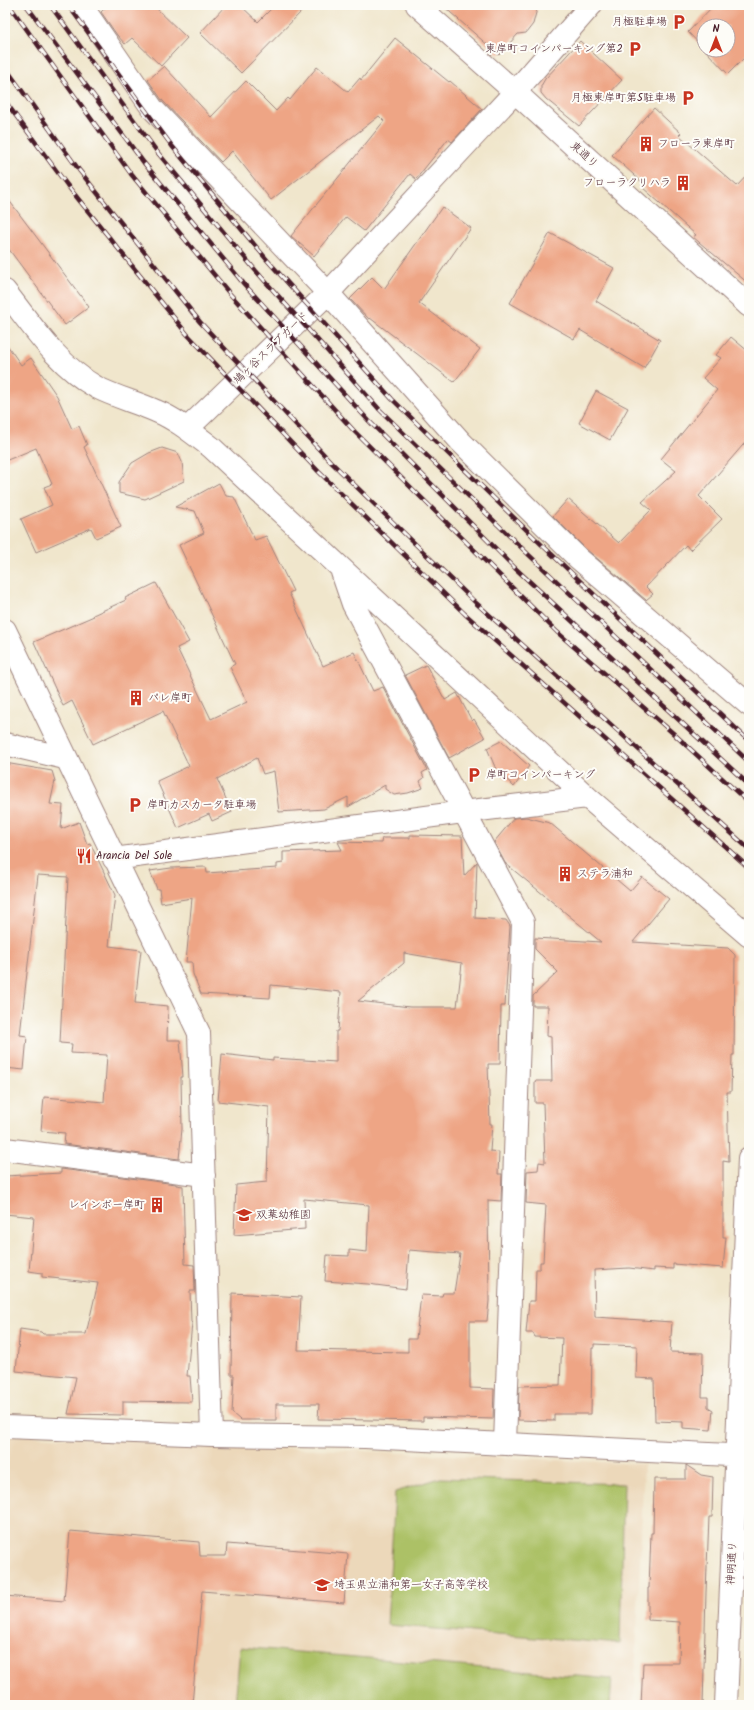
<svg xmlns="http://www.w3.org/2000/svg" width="754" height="1710" font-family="Kalam,'Klee One',sans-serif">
	<rect width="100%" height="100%" fill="#fdfcf7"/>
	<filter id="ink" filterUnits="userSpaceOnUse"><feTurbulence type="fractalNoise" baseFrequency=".025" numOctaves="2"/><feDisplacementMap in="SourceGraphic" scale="8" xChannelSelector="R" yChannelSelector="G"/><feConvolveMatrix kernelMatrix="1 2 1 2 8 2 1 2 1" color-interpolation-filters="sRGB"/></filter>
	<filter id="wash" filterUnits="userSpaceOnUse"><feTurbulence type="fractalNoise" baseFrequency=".012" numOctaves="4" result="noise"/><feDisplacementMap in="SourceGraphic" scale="16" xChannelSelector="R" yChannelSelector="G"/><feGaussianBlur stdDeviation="0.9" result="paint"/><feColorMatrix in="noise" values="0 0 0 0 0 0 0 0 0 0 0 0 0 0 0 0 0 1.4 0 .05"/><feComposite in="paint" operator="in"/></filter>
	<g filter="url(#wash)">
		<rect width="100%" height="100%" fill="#f0e6cc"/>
		<path fill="#ecd8ba" d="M 5,1435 L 644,1464 L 634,1705 L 5,1705 Z"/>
		<path fill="#acc166" stroke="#7b7048" d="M 440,1478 L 624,1484 L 620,1644 L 387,1625 L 395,1492 Z
			M 240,1647 L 612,1679 L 610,1705 L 235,1705 Z"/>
		<g id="blocks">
			<path fill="#eea585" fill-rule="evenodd" d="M 108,5 L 153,5 L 187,38 L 161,66 L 132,38 L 125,44 L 117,35 L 101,12 Z
				M 226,5 L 240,5 L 258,22 L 275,5 L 308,5 L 241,73 L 200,33 Z
				M 442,5 L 538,5 L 533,24 L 526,33 L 518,34 L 499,55 Z
				M 714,5 L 749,5 L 749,53 L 728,74 L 705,50 L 728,50 L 728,26 L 704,26 L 704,49 L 688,32 Z
				M 395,38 L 449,82 L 450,81 L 482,109 L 452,142 L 448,139 L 416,179 L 410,174 L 364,231 L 346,217 L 314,256 L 291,236 L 384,121 L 379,116 L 271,200 L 232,151 L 221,162 L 162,100 L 148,80 L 164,66 L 211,117 L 246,81 L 276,111 L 288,98 L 290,100 L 317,67 L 348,92 L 360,78 L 361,80 Z
				M 580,41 L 622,80 L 579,126 L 546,99 L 541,93 L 541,86 L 545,79 Z
				M 654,108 L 681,133 L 679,135 L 737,186 L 749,173 L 749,284 L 693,237 L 696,235 L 642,187 L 645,185 L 612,155 Z
				M 5,195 L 89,307 L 65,325 L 5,244 Z
				M 442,207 L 471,228 L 419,303 L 480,349 L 454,382 L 370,318 L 369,319 L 350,299 L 372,277 L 384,289 Z
				M 550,233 L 614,268 L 596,301 L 660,340 L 644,368 L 580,330 L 574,339 L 510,303 Z
				M 731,337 L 749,352 L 749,438 L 699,496 L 722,519 L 690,550 L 686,545 L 646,587 L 653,594 L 646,600 L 586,549 L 553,516 L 568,499 L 619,543 L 651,510 L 642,502 L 676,471 L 661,459 L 717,390 L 703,378 L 721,358 L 716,355 Z
				M 5,342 L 21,365 L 31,358 L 57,396 L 72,429 L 79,426 L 87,445 L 84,447 L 121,527 L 96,538 L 91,528 L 36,552 L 21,519 L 52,505 L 44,487 L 52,484 L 36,448 L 5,461 Z
				M 596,391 L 628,408 L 610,440 L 579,423 Z
				M 162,448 L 178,453 L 182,462 L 184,481 L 145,499 L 119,493 L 119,482 L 132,463 L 149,453 Z
				M 219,483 L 226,496 L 234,497 L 255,540 L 266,536 L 293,591 L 289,593 L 323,666 L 354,652 L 373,691 L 383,687 L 427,770 L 422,773 L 424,778 L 420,781 L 423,788 L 408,793 L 394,795 L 385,789 L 385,785 L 348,807 L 348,797 L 324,809 L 279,812 L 274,771 L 263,774 L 257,758 L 217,779 L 232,812 L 212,821 L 209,814 L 178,828 L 157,781 L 189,766 L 163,711 L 93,744 L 72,701 L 63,706 L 34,642 L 94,616 L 93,615 L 126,600 L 125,598 L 156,583 L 189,642 L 177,648 L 211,719 L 247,702 L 230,667 L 235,664 L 179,545 L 204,533 L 195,511 L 175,507 Z
				M 426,665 L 445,700 L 457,693 L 472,721 L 474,719 L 485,738 L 449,758 L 405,675 Z
				M 501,741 L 529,766 L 514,787 L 495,767 L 487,748 Z
				M 5,763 L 52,771 L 55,781 L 50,804 L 63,805 L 61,829 L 79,822 L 87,844 L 90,843 L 115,895 L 109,946 L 141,950 L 135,1003 L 168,1006 L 167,1040 L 180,1040 L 183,1077 L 181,1077 L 182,1129 L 179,1159 L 64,1144 L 65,1133 L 41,1131 L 44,1097 L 104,1102 L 107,1055 L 71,1053 L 72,1044 L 60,1043 L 68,877 L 38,875 L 20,1035 L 27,1036 L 24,1070 L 5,1068 Z
				M 526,817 L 550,823 L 630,891 L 642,877 L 669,899 L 633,942 L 728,948 L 735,955 L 734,1055 L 732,1055 L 731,1092 L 727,1092 L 729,1162 L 723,1161 L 723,1237 L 726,1237 L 723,1268 L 673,1264 L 673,1269 L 654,1268 L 654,1271 L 629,1268 L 594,1270 L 595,1317 L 672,1322 L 670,1352 L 703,1353 L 702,1397 L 708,1397 L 708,1407 L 713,1410 L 711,1430 L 683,1428 L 683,1422 L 655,1421 L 654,1379 L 636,1378 L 637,1346 L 594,1344 L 594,1348 L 592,1348 L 591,1414 L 554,1414 L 554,1421 L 518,1420 L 519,1386 L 560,1385 L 562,1338 L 535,1337 L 533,1333 L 526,1333 L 529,1301 L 535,1301 L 536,1269 L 540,1269 L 540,1262 L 543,1262 L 546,1205 L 526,1203 L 527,1171 L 538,1170 L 539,1162 L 545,1163 L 543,1103 L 535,1103 L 535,1081 L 552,1081 L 551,1037 L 547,1036 L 548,1006 L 533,1006 L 533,996 L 558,972 L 535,949 L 535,938 L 601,942 L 505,863 L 494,842 L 514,818 Z
				M 410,835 L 462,836 L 464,876 L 477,862 L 475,918 L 506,920 L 510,926 L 505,1006 L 501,1006 L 500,1064 L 488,1064 L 490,1124 L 492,1124 L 490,1151 L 499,1152 L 498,1174 L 502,1174 L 501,1201 L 488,1200 L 489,1301 L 487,1321 L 470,1321 L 470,1388 L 494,1389 L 493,1419 L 423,1417 L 423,1421 L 318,1419 L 319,1404 L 276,1404 L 276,1420 L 240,1420 L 232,1413 L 234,1375 L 231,1375 L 232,1293 L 301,1297 L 298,1350 L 408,1352 L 408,1339 L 416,1339 L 421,1295 L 442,1296 L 443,1293 L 454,1293 L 460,1254 L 409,1250 L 406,1289 L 368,1284 L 325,1281 L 327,1255 L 349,1256 L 349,1250 L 367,1252 L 369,1205 L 304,1199 L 305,1229 L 234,1235 L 236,1185 L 267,1182 L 269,1107 L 218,1101 L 222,1054 L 273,1060 L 273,1058 L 336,1062 L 336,1031 L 338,1031 L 341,992 L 271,985 L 270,998 L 201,994 L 193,974 L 192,962 L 186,962 L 192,898 L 161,903 L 159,889 L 157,889 L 150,871 L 171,868 L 206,867 L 207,873 L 277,868 L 277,864 L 283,863 L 283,852 L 342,850 L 338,842 L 381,843 L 382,838 L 410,838 ZM 404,953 L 462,963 L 457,1007 L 410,1007 L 358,1001 L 404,963 Z
				M 61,1169 L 176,1184 L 176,1185 L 183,1186 L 185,1264 L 194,1265 L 195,1291 L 190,1291 L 191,1322 L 192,1323 L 187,1376 L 190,1376 L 192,1402 L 123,1401 L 123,1415 L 68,1414 L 76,1377 L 16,1371 L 20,1329 L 41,1332 L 43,1334 L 86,1334 L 98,1283 L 42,1277 L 42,1273 L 29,1271 L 34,1217 L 5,1214 L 5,1176 L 61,1173 Z
				M 686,1465 L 701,1475 L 713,1477 L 712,1517 L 709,1517 L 706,1592 L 703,1705 L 641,1705 L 643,1663 L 679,1663 L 680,1622 L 648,1620 L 648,1588 L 649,1588 L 651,1533 L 653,1533 L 654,1479 L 686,1479 Z
				M 70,1531 L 199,1542 L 200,1556 L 226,1556 L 227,1544 L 348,1554 L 344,1603 L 202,1591 L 192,1705 L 5,1705 L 5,1596 L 64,1601 Z"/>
		</g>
	</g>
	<g filter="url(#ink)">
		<use href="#blocks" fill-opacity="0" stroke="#9d827c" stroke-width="1"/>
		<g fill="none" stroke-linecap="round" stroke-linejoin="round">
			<defs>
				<path id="minor" d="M 81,5 L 152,108 L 328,293 L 461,442 L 578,558 L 749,705
					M 417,5 L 515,92 L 749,306
					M 5,291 C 32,325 57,365 96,387 C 115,397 136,402 156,411 C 176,419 194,434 211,447 L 587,797 L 749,936
					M 187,429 L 328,293 L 515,92 L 591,5
					M 342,572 L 353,604 L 523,922 L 505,1444
					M 5,630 L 199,1033 L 212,1435
					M 5,744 L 65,758
					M 114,859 L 463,812 L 587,797
					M 5,1149 L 204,1175
					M 5,1427 L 212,1435 L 365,1437 L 749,1456
					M 726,1705 L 749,1158"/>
			</defs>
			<use href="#minor" stroke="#9d827c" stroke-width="24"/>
			<use href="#minor" stroke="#fff" stroke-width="22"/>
			<defs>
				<path id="rail" d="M 9,5 L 131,174 L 230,294 L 355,432 L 557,632 L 674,734 L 749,803
					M 26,5 L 144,163 L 244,284 L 369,421 L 515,568 L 749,785
					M 50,5 L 158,153 L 256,271 L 380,410 L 529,555 L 749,762
					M 68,5 L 172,146 L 268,261 L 392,399 L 542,545 L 749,741
					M 5,67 L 79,170 L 200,322 L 331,462 L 476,603 L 749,849
					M 5,101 L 67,185 L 187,334 L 319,472 L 465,614 L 749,868"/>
			</defs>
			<use href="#rail" stroke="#4a1f2b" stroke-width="4.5"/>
			<use href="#rail" stroke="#fdfcf7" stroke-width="3" stroke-dasharray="9" stroke-linecap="butt"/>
		</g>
	</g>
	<defs>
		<symbol id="parking-bare" viewBox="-9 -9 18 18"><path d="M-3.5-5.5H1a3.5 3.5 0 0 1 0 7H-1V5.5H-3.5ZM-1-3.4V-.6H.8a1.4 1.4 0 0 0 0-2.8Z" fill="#c8321e" stroke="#fdfcf7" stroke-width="2.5" paint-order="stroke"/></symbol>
		<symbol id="building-bare" viewBox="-9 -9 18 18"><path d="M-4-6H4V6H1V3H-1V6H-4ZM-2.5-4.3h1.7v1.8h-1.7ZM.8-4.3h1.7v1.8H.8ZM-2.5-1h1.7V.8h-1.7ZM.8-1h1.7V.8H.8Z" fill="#c8321e" stroke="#fdfcf7" stroke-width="2.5" paint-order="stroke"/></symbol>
		<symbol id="restaurant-bare" viewBox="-9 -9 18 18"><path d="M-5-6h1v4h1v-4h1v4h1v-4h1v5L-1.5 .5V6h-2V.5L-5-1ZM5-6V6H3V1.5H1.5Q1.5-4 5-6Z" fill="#c8321e" stroke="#fdfcf7" stroke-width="2.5" paint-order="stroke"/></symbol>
		<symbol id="school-bare" viewBox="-9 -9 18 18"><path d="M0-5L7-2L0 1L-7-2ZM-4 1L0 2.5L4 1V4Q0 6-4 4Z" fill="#c8321e" stroke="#fdfcf7" stroke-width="2.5" paint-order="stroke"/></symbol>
	</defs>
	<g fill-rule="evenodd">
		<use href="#parking-bare" x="668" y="11" width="22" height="22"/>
		<use href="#parking-bare" x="624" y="38" width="22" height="22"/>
		<use href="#parking-bare" x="677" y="87" width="22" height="22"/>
		<use href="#building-bare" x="635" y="133" width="22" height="22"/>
		<use href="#building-bare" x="672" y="172" width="22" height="22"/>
		<use href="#building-bare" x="125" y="687" width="22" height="22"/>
		<use href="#parking-bare" x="463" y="764" width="22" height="22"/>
		<use href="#parking-bare" x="124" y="794" width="22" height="22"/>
		<use href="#restaurant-bare" x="73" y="845" width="22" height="22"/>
		<use href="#building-bare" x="554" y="863" width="22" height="22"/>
		<use href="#building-bare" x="146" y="1194" width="22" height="22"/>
		<use href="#school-bare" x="233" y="1204" width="22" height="22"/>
		<use href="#school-bare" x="311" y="1574" width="22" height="22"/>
	</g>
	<g text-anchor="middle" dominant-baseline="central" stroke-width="4" stroke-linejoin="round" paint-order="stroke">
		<g font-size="11" fill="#4a1f2b" stroke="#fdfcf7" text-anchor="start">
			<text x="667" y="22" text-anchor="end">月極駐車場</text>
			<text x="623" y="49" text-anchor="end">東岸町コインパーキング第2</text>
			<text x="676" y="98" text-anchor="end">月極東岸町第5駐車場</text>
			<text x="658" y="144">フローラ東岸町</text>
			<text x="671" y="183" text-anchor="end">フローラクリハラ</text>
			<text x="148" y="698">パレ岸町</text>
			<text x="486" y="775">岸町コインパーキング</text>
			<text x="147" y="805">岸町カスカータ駐車場</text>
			<text x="96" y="856">Arancia Del Sole</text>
			<text x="577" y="874">ステラ浦和</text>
			<text x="145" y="1205" text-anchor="end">レインボー岸町</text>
			<text x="256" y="1215">双葉幼稚園</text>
			<text x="334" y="1585">埼玉県立浦和第一女子高等学校</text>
		</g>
		<g font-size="11" fill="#4a1f2b" stroke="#fdfcf7">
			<text transform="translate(584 155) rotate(42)">東通り</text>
			<text transform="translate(271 348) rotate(-44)">鳩ヶ谷スラブガード</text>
			<text transform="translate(732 1563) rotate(-87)">神明通り</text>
		</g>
	</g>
	<rect width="754" height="1710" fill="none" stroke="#fdfcf7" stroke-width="20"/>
	<g transform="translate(716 38)"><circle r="19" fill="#fdfcf7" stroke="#b5a4a5"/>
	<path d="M0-3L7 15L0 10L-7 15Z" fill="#c8321e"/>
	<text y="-6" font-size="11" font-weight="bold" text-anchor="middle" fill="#4a1f2b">N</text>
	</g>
</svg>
